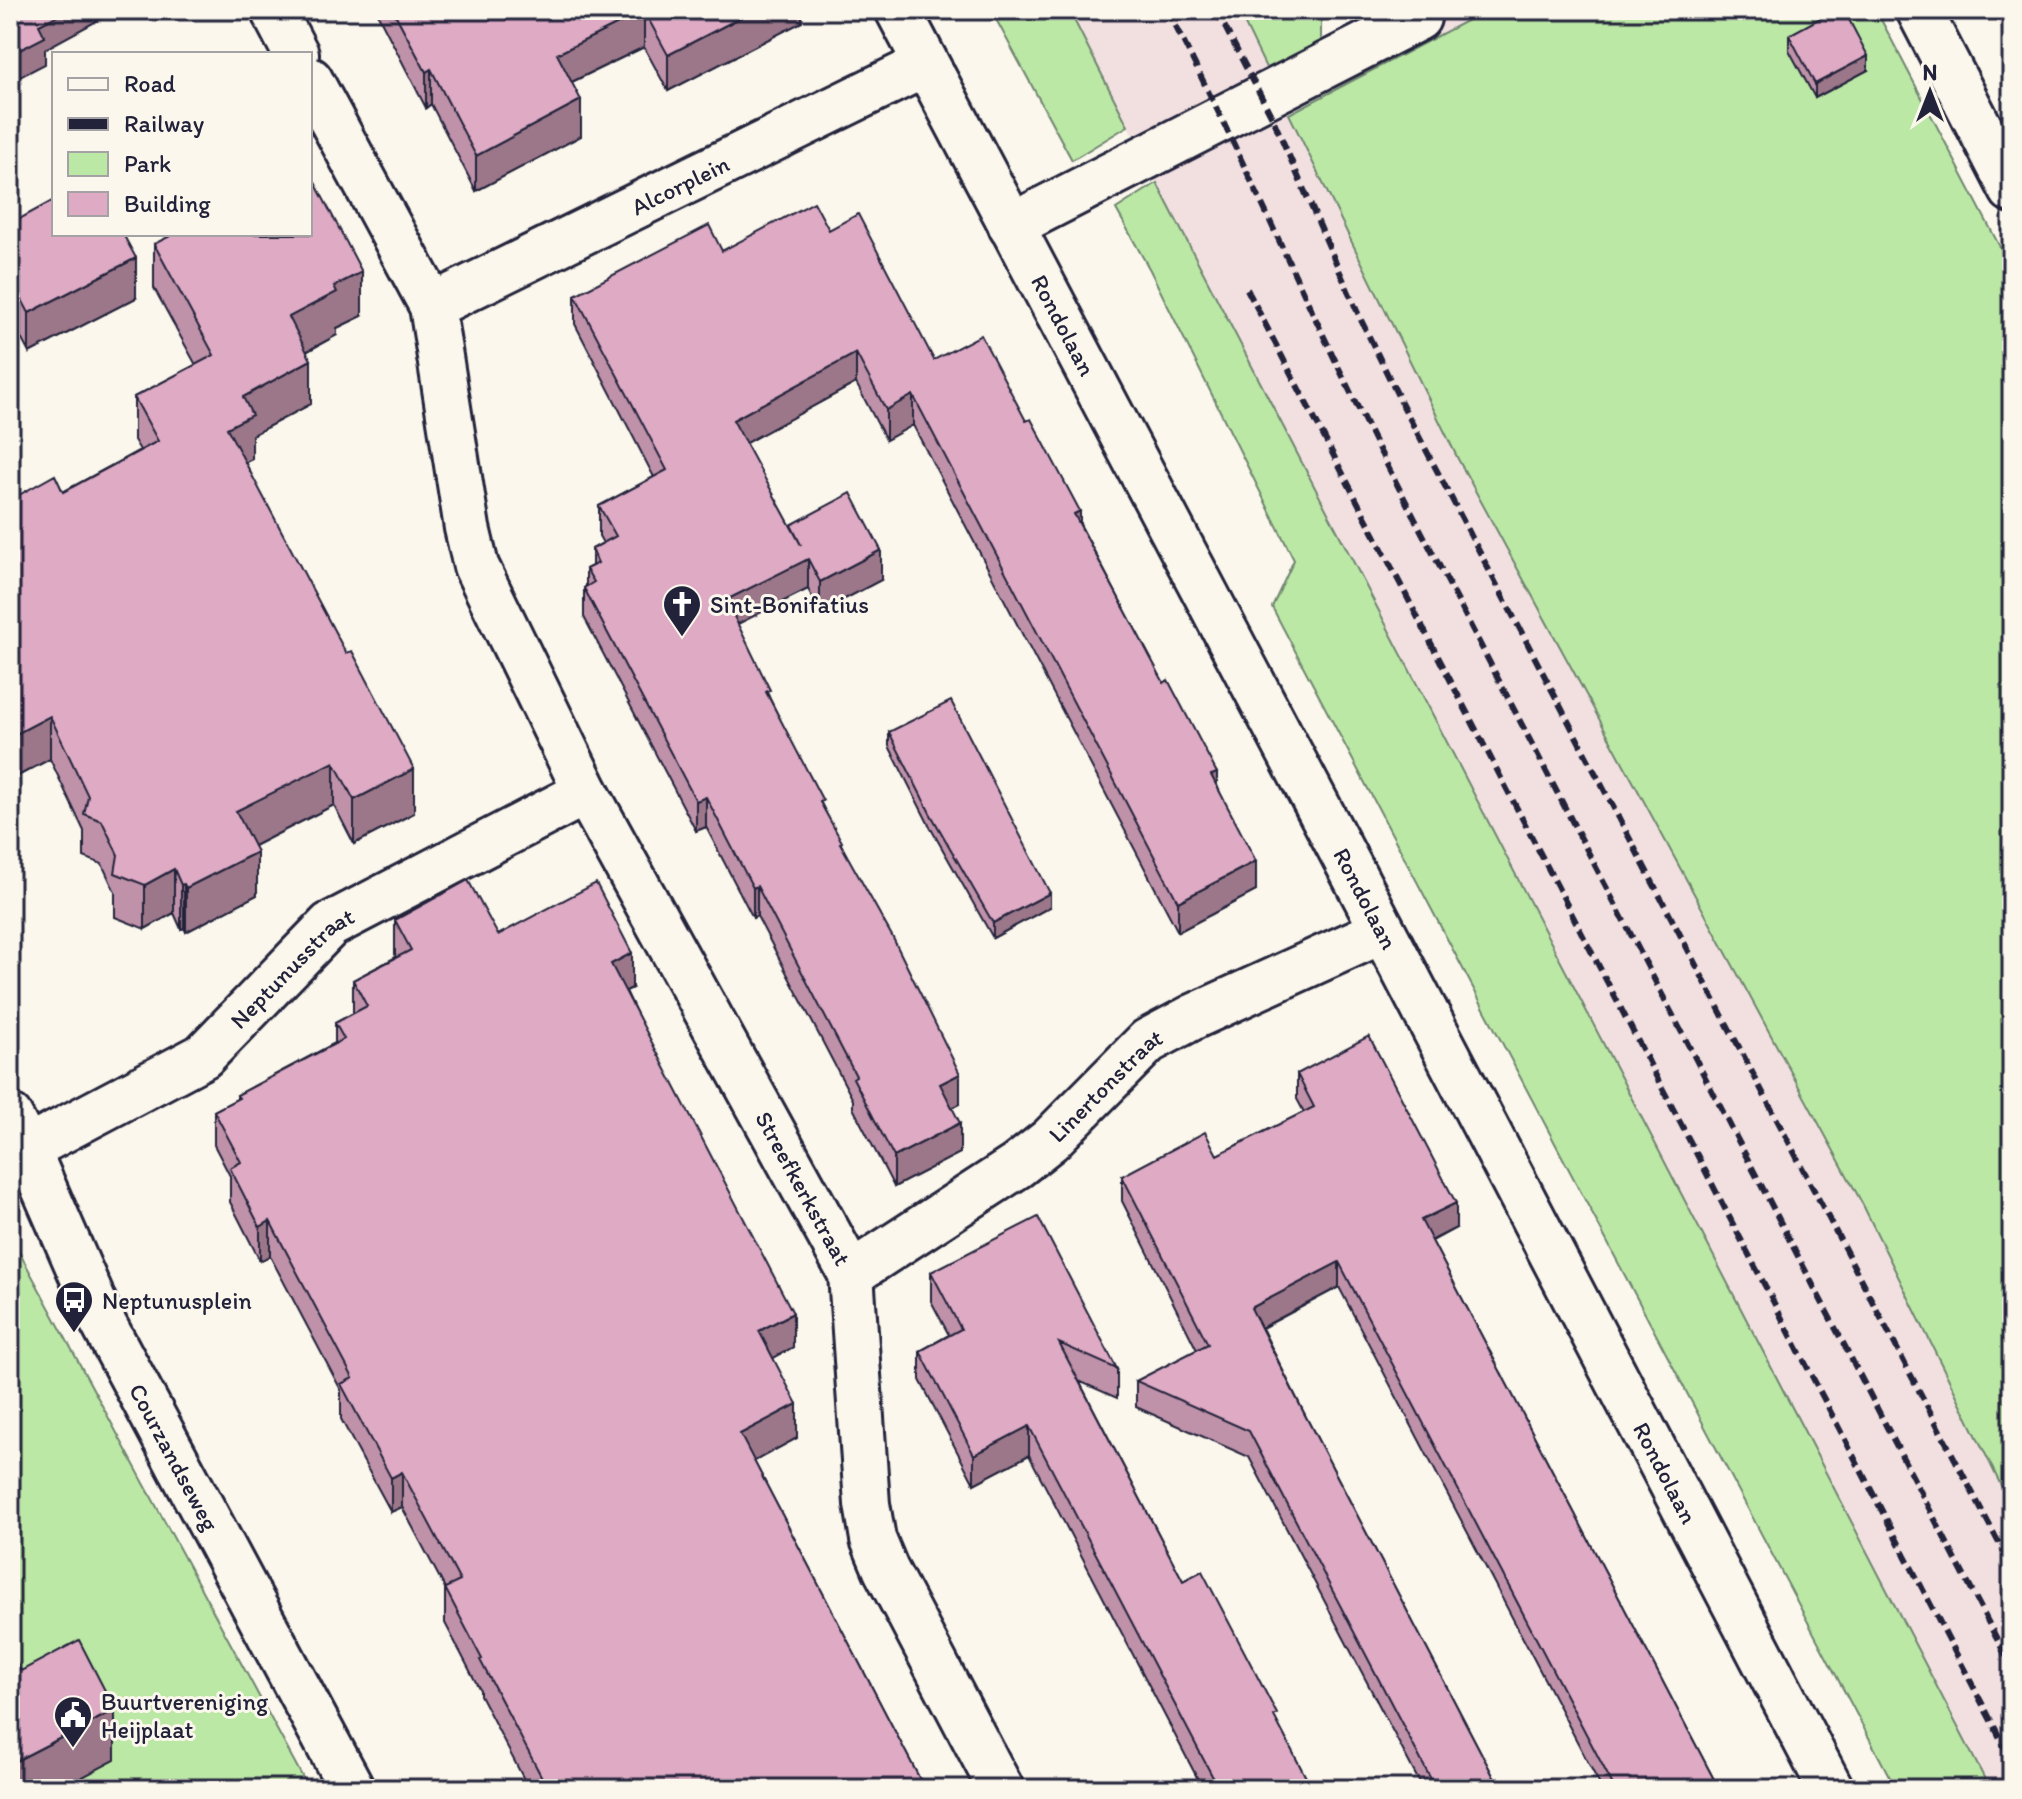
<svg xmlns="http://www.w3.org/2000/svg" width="2022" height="1799" font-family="Itim,sans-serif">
	<rect width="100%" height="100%" fill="#fbf7ec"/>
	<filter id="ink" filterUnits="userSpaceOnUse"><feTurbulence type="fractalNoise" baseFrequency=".0125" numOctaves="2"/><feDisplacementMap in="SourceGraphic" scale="16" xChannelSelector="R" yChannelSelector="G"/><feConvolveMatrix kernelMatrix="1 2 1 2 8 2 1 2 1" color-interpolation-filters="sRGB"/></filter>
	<g filter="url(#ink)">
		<path fill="#f2e0e0" d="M 1069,10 L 1238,10 L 1458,459 L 1862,1203 L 2012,1508 L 2012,1789 L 1990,1789 L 1262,389 Z
			M 1426,10 L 1487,10 L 1430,41 Z
			M 1992,10 L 2012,10 L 2012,50 L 1991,10 Z"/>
		<path fill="#bce8a6" stroke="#6f8570" stroke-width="2" d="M 991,10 L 1069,10 L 1128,126 L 1072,160 Z
			M 1238,10 L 1321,10 L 1321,45 L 1268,72 Z
			M 1487,10 L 1876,10 L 2012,270 L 2012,1508 L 1862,1203 L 1458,459 L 1289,114 Z
			M 1157,183 L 1174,216 L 1990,1789 L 1896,1789 L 1272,607 L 1294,560 L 1150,270 L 1116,209 Z
			M 10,1235 L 309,1789 L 10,1789 Z"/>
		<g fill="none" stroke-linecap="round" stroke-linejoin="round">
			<defs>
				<g id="minor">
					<path d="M 273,10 L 296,54"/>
					<path id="s1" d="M 898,10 L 1354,875 L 1831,1789"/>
					<path d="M 1919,10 L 2012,190"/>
					<path id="s2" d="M 310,80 L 432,306 L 467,528 L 476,566 L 586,792 L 851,1274 L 867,1504 L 873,1539 L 886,1570 L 1001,1789"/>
					<path d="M 1011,226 L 1418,18"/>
					<path id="s3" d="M 432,306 L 926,64"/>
					<path id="s4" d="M 10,1117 L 27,1149 L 101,1319 L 352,1789"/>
					<path id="s5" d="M 10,1158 L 203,1056 L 330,925 L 586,792"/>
					<path id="s6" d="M 851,1274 L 1017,1166 L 1050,1140 L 1148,1041 L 1195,1016 L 1382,931"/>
				</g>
			</defs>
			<use href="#minor" stroke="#22223b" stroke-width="50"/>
			<use href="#minor" stroke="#fbf7ec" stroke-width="44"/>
			<path stroke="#22223b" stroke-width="6" stroke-dasharray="12 6" stroke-linecap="butt" d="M 1167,10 C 1241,151 1303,298 1374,440 L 2012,1668
				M 1216,10 L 1273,119 L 1361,320 L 1402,404 L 2012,1568
				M 1247,289 L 2012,1761"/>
		</g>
		<path fill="#bf92a9" stroke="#22223b" stroke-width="2" d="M 378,10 L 802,10 L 802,22 L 668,91 L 644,47 L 572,82 L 581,136 L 476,191 L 431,104 L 426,108 L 378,15 Z
			M 1789,35 L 1868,70 L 1815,98 L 1789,50 Z
			M 10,224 L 136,298 L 29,353 L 10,317 Z
			M 829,230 L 934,360 L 1080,524 L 1217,785 L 1256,891 L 1178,932 L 913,425 L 886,440 L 856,383 L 745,443 L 791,527 L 881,580 L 820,612 L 808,589 L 737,624 L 770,699 L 842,846 L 960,1104 L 952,1108 L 960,1153 L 894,1187 L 853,1108 L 853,1100 L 757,916 L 753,918 L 706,827 L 696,831 L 584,617 L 584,588 L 586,586 L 586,569 L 592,566 L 592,549 L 603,543 L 599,536 L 599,506 L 654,477 L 575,324 L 575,295 L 722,251 Z
			M 154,244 L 362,316 L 337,328 L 337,335 L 306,352 L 311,404 L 252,435 L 252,459 L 245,462 L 414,813 L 354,844 L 334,805 L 254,846 L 257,895 L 186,932 L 184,928 L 181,929 L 174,913 L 145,929 L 115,917 L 115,892 L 102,864 L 84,857 L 84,831 L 50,759 L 16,777 L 10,766 L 10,500 L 63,492 L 140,450 L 134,440 L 134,397 L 196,365 L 154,288 Z
			M 889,732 L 1050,907 L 993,938 L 930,827 L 889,746 Z
			M 395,920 L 498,935 L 632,988 L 626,991 L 793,1347 L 773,1358 L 797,1438 L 754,1461 L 925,1789 L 529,1789 L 480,1695 L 480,1690 L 445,1623 L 445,1588 L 402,1507 L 391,1512 L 366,1466 L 341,1419 L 341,1390 L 270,1256 L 260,1261 L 230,1202 L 230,1176 L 214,1145 L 214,1111 L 237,1099 L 237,1095 L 335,1043 L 335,1023 L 353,1013 L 353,980 L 396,957 L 395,954 Z
			M 1297,1074 L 1456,1228 L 1432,1241 L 1719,1789 L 1602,1789 L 1339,1287 L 1262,1328 L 1306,1417 L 1500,1789 L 1423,1789 L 1249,1457 L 1136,1407 L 1136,1381 L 1197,1350 L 1122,1201 L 1122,1176 L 1217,1155 L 1304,1112 L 1297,1099 Z
			M 931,1272 L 1117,1369 L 1117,1398 L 1079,1381 L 1183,1581 L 1277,1723 L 1312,1789 L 1203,1789 L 1029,1455 L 974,1484 L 920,1380 L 920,1351 L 949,1335 L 931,1301 Z"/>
		<path fill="#9b7789" stroke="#22223b" stroke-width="2" d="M 68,10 L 117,10 L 45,49 L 45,64 L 10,82 L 10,55 L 39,25 Z
			M 755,10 L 802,10 L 802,22 L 668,91 L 668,55 Z
			M 644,11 L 644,47 L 557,89 L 557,54 Z
			M 1868,56 L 1868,70 L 1815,98 L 1815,84 Z
			M 431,69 L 431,104 L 426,108 L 426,72 Z
			M 581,100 L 581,136 L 476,191 L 476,156 Z
			M 136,258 L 136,298 L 29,353 L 29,313 Z
			M 362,272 L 362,316 L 337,328 L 337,335 L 289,361 L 289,317 L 334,286 Z
			M 856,353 L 856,383 L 733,450 L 733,420 Z
			M 311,360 L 311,404 L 252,435 L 252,459 L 227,472 L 227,428 L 243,397 Z
			M 913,395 L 913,425 L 886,440 L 886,410 Z
			M 1080,511 L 1080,541 L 1074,514 Z
			M 881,550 L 881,580 L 820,612 L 820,582 Z
			M 808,559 L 808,589 L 726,630 L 726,600 Z
			M 50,716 L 50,759 L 16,777 L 16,734 Z
			M 334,762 L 334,805 L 236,855 L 236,811 Z
			M 414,769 L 414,813 L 354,844 L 354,800 Z
			M 1217,773 L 1217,803 L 1211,775 Z
			M 706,797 L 706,827 L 696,831 L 696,801 Z
			M 257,852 L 257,895 L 186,932 L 186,888 Z
			M 1256,861 L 1256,891 L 1178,932 L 1178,902 Z
			M 174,869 L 174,913 L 145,929 L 145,885 Z
			M 184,884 L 184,928 L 181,929 L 181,885 Z
			M 757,886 L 757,916 L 753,918 L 753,888 Z
			M 1050,893 L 1050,907 L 993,938 L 993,923 Z
			M 632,953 L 632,988 L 611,998 L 611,964 Z
			M 960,1074 L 960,1104 L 940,1114 L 940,1084 Z
			M 960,1123 L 960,1153 L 894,1187 L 894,1157 Z
			M 1456,1203 L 1456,1228 L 1421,1246 L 1421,1220 Z
			M 270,1221 L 270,1256 L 260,1261 L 260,1227 Z
			M 1339,1262 L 1339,1287 L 1251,1333 L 1251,1308 Z
			M 793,1313 L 793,1347 L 759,1366 L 759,1331 Z
			M 797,1404 L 797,1438 L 740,1469 L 740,1434 Z
			M 1029,1426 L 1029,1455 L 974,1484 L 974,1455 Z
			M 402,1472 L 402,1507 L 391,1512 L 391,1478 Z
			M 115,1710 L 115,1760 L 60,1789 L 10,1789 L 10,1764 Z"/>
		<path fill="#deaac4" stroke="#22223b" stroke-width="2" d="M 10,10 L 68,10 L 39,25 L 45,37 L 10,55 Z
			M 393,10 L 755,10 L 668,55 L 644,11 L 557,54 L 581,100 L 476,156 L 431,69 L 426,72 Z
			M 1835,10 L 1844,10 L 1868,56 L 1815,84 L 1789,35 Z
			M 310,173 L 362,272 L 334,286 L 337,292 L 289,317 L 311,360 L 243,397 L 252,415 L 227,428 L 346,653 L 352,651 L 414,769 L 354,800 L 334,762 L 236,811 L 257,852 L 186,888 L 184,884 L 181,885 L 174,869 L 145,885 L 115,873 L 118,855 L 102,821 L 84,814 L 88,796 L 50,716 L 16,734 L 10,722 L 10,500 L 55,475 L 63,492 L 158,441 L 134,397 L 214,355 L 154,244 L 174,234 L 310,234 Z
			M 54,200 L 54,234 L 123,234 L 136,258 L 29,313 L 10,277 L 10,224 Z
			M 814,202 L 829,230 L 858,214 L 934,360 L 981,335 L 1026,421 L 1031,419 L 1080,511 L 1074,514 L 1164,683 L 1168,680 L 1217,773 L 1211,775 L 1256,861 L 1178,902 L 913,395 L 886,410 L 856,353 L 733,420 L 801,545 L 791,525 L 851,493 L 881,550 L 820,582 L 808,559 L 726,600 L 770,690 L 766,692 L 823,801 L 820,802 L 842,842 L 840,843 L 892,936 L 960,1074 L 940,1084 L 960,1123 L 894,1157 L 853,1078 L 856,1076 L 757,886 L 753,888 L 706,797 L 696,801 L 584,588 L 594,582 L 586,569 L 598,563 L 592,549 L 616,536 L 599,506 L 667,470 L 575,295 L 709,225 L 722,251 Z
			M 951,701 L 1050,893 L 993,923 L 930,813 L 889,732 Z
			M 468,880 L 498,935 L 596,883 L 632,953 L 611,964 L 793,1313 L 759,1331 L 797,1404 L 740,1434 L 925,1789 L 548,1789 L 480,1660 L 482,1659 L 445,1588 L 460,1581 L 402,1472 L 391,1478 L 341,1384 L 353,1378 L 270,1221 L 260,1227 L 230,1168 L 241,1162 L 214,1111 L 239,1098 L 237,1095 L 344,1039 L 335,1023 L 367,1006 L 353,980 L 411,950 L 395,920 Z
			M 1369,1036 L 1456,1203 L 1421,1220 L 1719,1789 L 1615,1789 L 1339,1262 L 1251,1308 L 1306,1417 L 1500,1789 L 1436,1789 L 1249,1431 L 1136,1381 L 1208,1344 L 1122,1176 L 1205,1132 L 1217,1155 L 1314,1107 L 1297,1074 Z
			M 1038,1217 L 1117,1369 L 1059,1343 L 1183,1581 L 1202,1571 L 1277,1714 L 1274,1716 L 1312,1789 L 1219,1789 L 1029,1426 L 974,1455 L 920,1351 L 961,1329 L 931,1272 Z
			M 79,1640 L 115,1710 L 10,1764 L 10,1651 L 21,1671 Z"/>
	</g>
	<defs>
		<symbol id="church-pin" viewBox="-11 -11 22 30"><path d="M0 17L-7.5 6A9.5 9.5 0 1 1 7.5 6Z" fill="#22223b" stroke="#fbf7ec"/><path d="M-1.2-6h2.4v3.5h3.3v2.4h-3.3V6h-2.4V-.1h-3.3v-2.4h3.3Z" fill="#fff"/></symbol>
		<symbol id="bus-pin" viewBox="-11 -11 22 30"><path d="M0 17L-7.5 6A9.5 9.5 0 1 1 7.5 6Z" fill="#22223b" stroke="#fbf7ec"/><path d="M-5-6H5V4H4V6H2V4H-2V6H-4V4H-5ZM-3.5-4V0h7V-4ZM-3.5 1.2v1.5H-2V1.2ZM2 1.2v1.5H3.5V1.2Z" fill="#fff"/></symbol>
		<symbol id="civic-pin" viewBox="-11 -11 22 30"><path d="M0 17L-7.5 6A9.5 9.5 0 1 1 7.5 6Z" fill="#22223b" stroke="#fbf7ec"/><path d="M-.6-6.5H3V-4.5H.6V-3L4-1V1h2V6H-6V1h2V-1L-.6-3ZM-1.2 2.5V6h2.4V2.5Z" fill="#fff"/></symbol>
	</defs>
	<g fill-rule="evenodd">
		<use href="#church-pin" x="660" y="582" width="44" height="60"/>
		<use href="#bus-pin" x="52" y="1278" width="44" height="60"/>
		<use href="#civic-pin" x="51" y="1693" width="44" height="60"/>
	</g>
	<g text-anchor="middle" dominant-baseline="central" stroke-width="6" stroke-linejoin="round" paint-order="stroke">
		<g font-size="24" fill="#22223b" stroke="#fbf7ec">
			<text stroke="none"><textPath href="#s3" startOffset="276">Alcorplein</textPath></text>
			<text stroke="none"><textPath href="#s1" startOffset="356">Rondolaan</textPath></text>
			<text stroke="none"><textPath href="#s1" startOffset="1004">Rondolaan</textPath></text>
			<text stroke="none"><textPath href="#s5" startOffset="344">Neptunusstraat</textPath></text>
			<text stroke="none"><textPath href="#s6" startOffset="318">Linertonstraat</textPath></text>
			<text stroke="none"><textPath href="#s2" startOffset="1224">Streefkerkstraat</textPath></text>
			<text stroke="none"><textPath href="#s4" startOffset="378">Courzandseweg</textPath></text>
			<text stroke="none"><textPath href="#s1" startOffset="1652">Rondolaan</textPath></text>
		</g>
		<g font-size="24" fill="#22223b" stroke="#fbf7ec" text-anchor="start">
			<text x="710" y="604">Sint-Bonifatius</text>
			<text x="102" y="1300">Neptunusplein</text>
			<text x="101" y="1701">Buurtvereniging<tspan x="101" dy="28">Heijplaat</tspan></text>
		</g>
	</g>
	<rect width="2022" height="1799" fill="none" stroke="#fbf7ec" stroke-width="40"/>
	<rect x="20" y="20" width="1982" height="1759" fill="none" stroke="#22223b" stroke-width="3" filter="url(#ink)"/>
	<rect x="52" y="52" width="260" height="184" fill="#fbf7ec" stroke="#a4a2a5" stroke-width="2"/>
	<rect x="68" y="78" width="40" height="12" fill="#fbf7ec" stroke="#a4a2a5" stroke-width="2"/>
	<text x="124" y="92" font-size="24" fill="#22223b">Road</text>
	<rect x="68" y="118" width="40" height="12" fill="#22223b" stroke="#a4a2a5" stroke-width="2"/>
	<text x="124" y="132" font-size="24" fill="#22223b">Railway</text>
	<rect x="68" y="152" width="40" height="24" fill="#bce8a6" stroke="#a4a2a5" stroke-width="2"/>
	<text x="124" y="172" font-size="24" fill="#22223b">Park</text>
	<rect x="68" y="192" width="40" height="24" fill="#deaac4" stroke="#a4a2a5" stroke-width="2"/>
	<text x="124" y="212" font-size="24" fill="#22223b">Building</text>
	<g transform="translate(1930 92)" stroke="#fbf7ec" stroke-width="6" paint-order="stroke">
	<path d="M0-6L14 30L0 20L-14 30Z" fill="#22223b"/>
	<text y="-12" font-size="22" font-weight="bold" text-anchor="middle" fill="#22223b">N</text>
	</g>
</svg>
